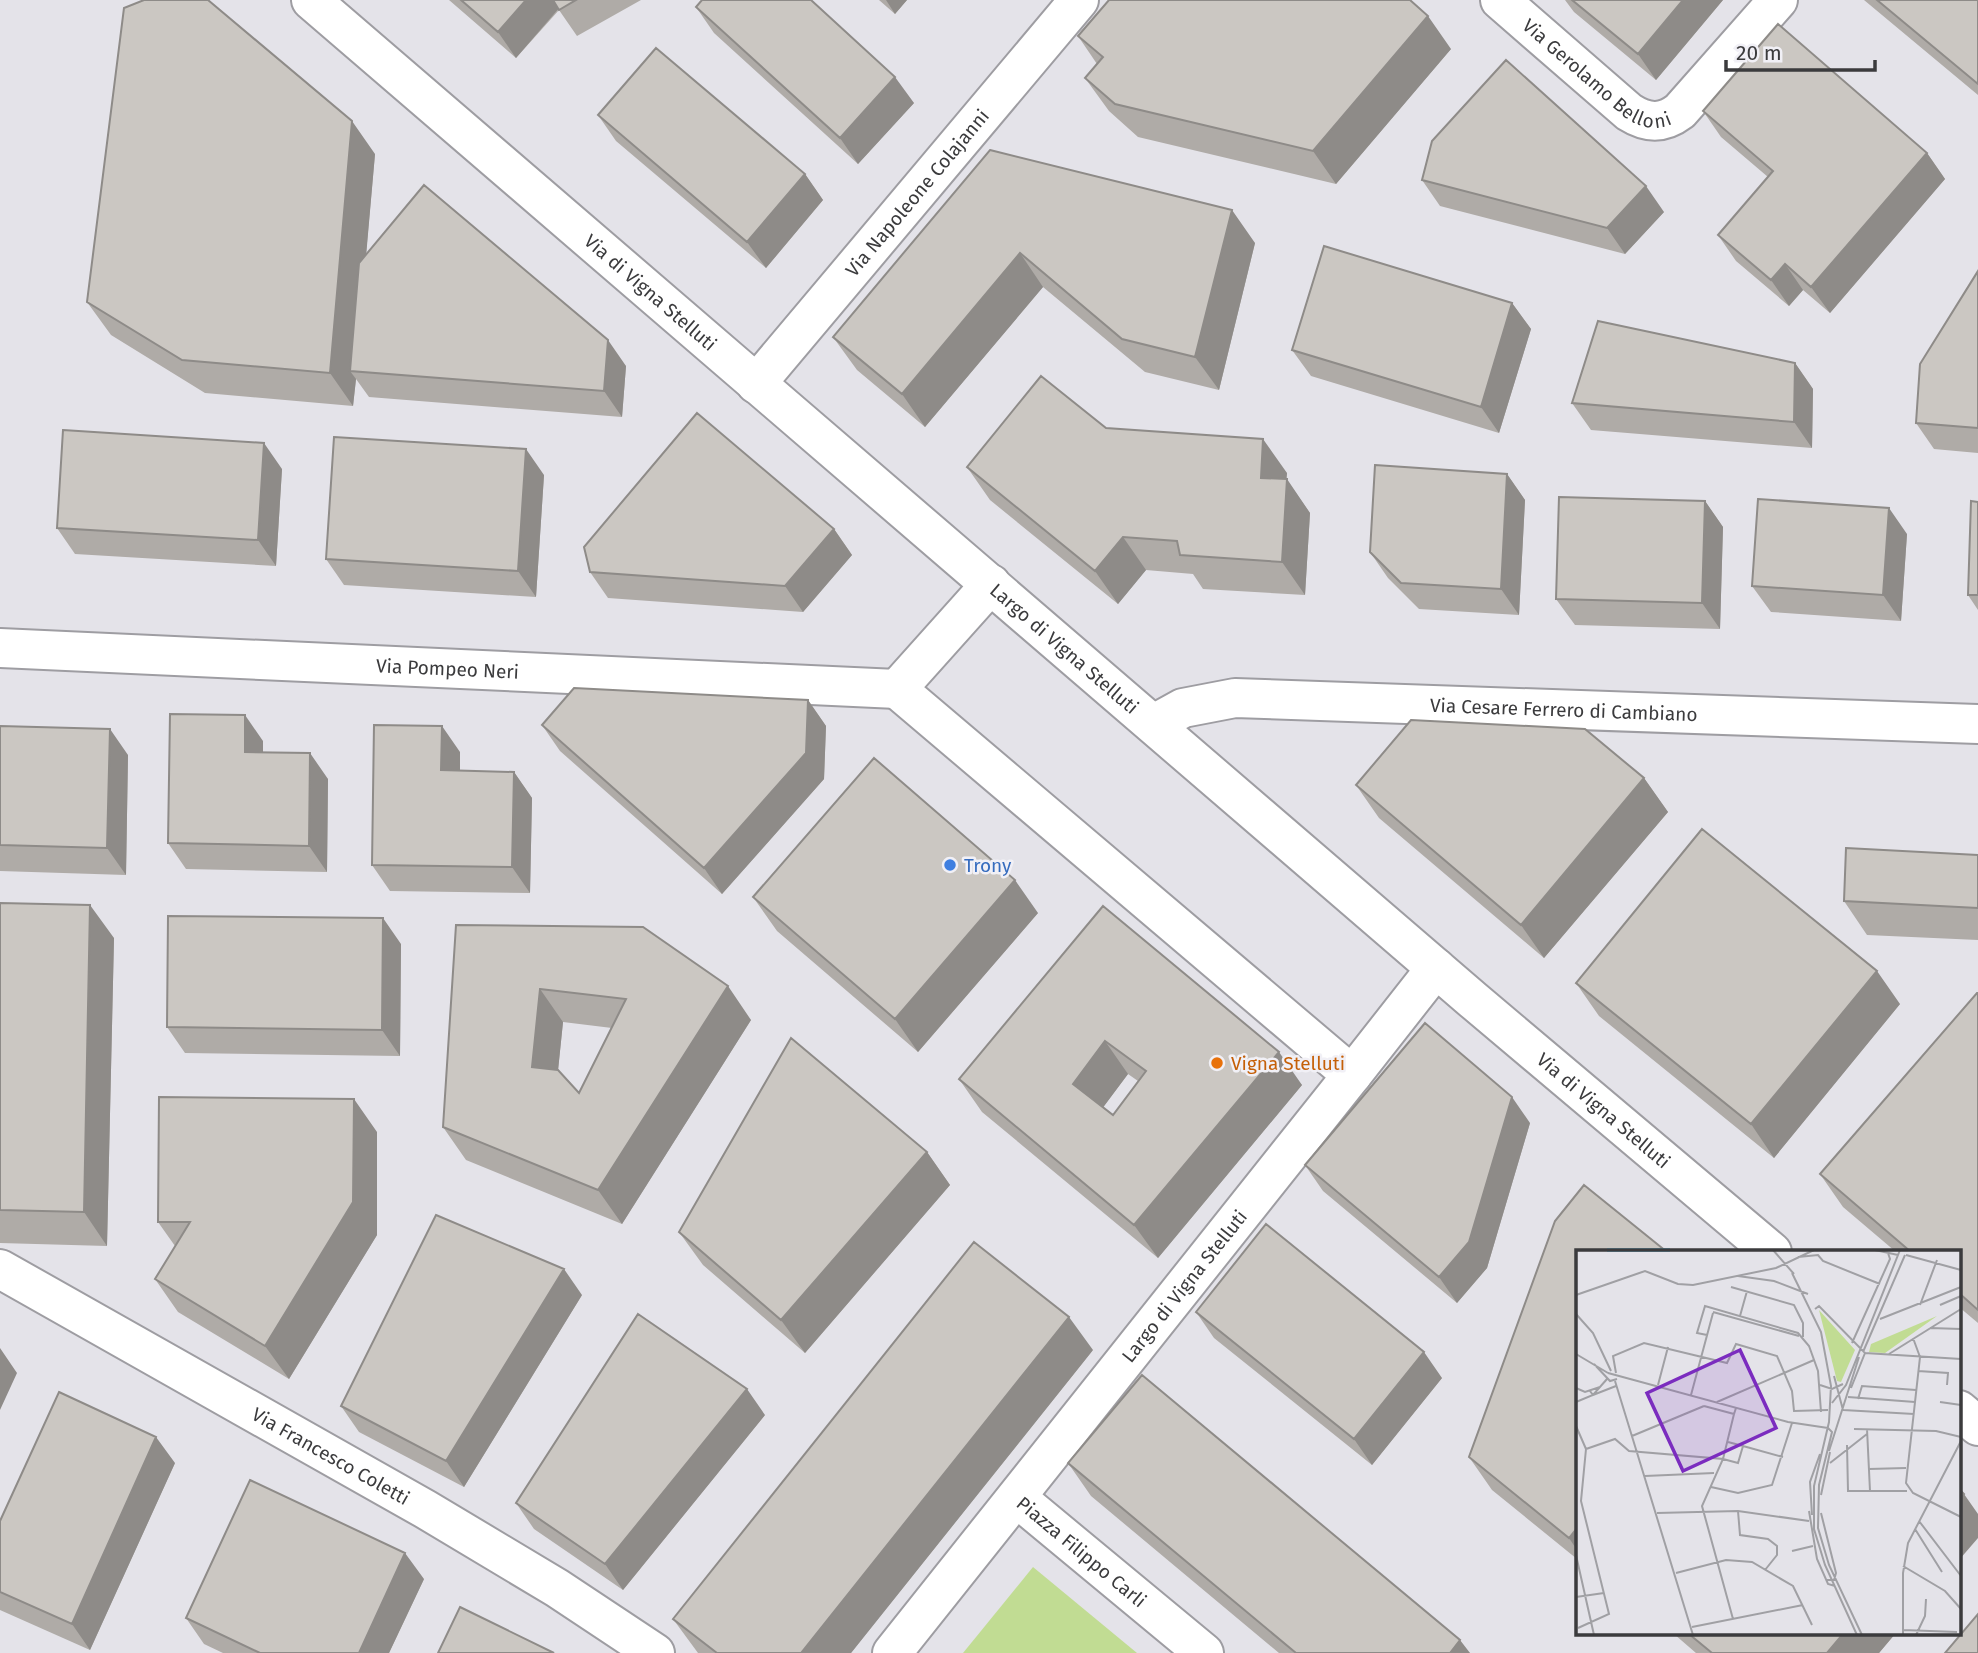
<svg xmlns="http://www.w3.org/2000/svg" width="1978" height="1653" font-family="'Fira Sans',sans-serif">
	<rect width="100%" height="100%" fill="#e4e3e9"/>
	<path fill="#c1dc93" d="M 1033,1567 L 1137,1653 L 963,1653 Z"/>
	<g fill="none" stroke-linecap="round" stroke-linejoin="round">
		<defs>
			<g id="minor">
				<path id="s1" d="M 1500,0 L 1629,112 C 1648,124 1663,124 1680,111 L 1778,0"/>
				<path id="s2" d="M 756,384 L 1079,0"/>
				<path id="s3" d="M 0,648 L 897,689"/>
				<path d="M 897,689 L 1352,1075 L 1436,968"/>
				<path d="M 897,689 L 991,584"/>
				<path id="s4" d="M 1154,724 L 1183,708 L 1235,698 L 1978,724"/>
				<path id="s5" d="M 0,1269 L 425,1509 L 557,1588 L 655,1653"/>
				<path id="s6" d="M 1017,1498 L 1204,1653"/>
				<path id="s7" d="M 892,1653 L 1352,1075"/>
			</g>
			<g id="major">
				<path id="s8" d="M 311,0 L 1473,1000 L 1772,1252"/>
				<path d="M 1959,1410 L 1978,1426"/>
			</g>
		</defs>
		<use href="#minor" stroke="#9e9da2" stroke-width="42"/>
		<use href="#major" stroke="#9e9da2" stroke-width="42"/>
		<use href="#minor" stroke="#fff" stroke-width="38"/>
		<use href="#major" stroke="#fff" stroke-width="38"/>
	</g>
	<path fill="#afaba7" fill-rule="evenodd" d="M 449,0 L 641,0 L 577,36 L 559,10 L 516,58 Z
		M 879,0 L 907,0 L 895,14 Z
		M 1565,0 L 1723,0 L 1656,80 L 1574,12 Z
		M 1864,0 L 1978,0 L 1978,95 Z
		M 696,7 L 914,103 L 858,164 L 714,33 Z
		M 1078,36 L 1451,49 L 1336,184 L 1138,137 L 1109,111 L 1085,78 L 1097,64 Z
		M 1703,111 L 1927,153 L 1945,179 L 1830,313 L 1803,290 L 1789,306 L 1736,261 L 1718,235 L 1768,177 L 1721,137 Z
		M 598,115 L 805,174 L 823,200 L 766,268 L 616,141 Z
		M 990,150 L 1255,243 L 1219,390 L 1145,372 L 1043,287 L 925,427 L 857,370 L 833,337 Z
		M 375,154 L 366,254 L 626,366 L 622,417 L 369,397 L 356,379 L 353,406 L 205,393 L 111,335 L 87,302 Z
		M 1422,180 L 1664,212 L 1625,254 L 1440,206 Z
		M 1978,271 L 1978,453 L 1934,449 L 1916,423 Z
		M 1512,303 L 1531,329 L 1499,433 L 1311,376 L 1292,350 Z
		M 1795,363 L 1813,389 L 1812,448 L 1591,430 L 1572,403 Z
		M 1106,428 L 1287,473 L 1286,479 L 1310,513 L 1305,595 L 1203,589 L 1193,574 L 1146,570 L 1118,604 L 990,500 L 967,467 Z
		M 282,469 L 276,566 L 75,554 L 57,528 Z
		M 1507,474 L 1525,500 L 1519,615 L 1419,609 L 1388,578 L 1370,552 Z
		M 544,475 L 536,597 L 344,585 L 326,559 Z
		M 1705,501 L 1723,527 L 1720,629 L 1575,625 L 1556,599 Z
		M 1978,502 L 1978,610 L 1968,595 Z
		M 834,529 L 852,555 L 803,612 L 608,598 L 590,572 Z
		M 1907,534 L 1901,621 L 1771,612 L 1752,586 Z
		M 808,700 L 826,726 L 824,779 L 722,894 L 560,751 L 542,725 Z
		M 0,726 L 128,755 L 126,875 L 0,871 Z
		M 263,741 L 263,752 L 328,779 L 327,872 L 186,869 L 168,843 Z
		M 460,752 L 460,771 L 514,772 L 532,798 L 530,893 L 390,891 L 372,865 Z
		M 1644,778 L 1668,812 L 1544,958 L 1379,818 L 1356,785 Z
		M 1978,855 L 1978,940 L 1867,935 L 1844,901 Z
		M 753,897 L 1038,913 L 918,1052 L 777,931 Z
		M 0,903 L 114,938 L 107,1246 L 0,1243 Z
		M 1103,906 L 1302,1085 L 1158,1258 L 982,1112 L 959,1079 ZM 1128,1074 L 1138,1081 L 1113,1115 L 1103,1107 Z
		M 456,925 L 751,1020 L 622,1224 L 466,1160 L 443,1127 ZM 563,1022 L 612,1028 L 579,1093 L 558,1070 Z
		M 401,944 L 400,1056 L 185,1053 L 167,1027 Z
		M 1576,983 L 1900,1004 L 1774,1158 L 1599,1016 Z
		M 1978,993 L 1978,1323 L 1959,1307 L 1959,1252 L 1896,1252 L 1843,1207 L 1820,1174 Z
		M 1530,1123 L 1487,1268 L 1457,1303 L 1323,1191 L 1305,1165 Z
		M 377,1132 L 377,1235 L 289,1379 L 178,1312 L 155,1279 L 175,1246 L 158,1222 Z
		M 927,1152 L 950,1185 L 805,1353 L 703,1265 L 679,1232 Z
		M 1577,1252 L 1577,1559 L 1492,1490 L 1469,1457 Z
		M 582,1295 L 464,1487 L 359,1432 L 341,1406 Z
		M 1196,1312 L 1442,1378 L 1372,1465 L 1214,1338 Z
		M 1093,1350 L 851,1653 L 698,1653 L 673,1619 Z
		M 765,1415 L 623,1590 L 534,1529 L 516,1503 Z
		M 175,1463 L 90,1650 L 0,1610 L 0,1521 Z
		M 1068,1463 L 1470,1653 L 1279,1653 L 1091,1496 Z
		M 424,1579 L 389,1653 L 223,1653 L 204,1644 L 186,1618 Z
		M 1674,1634 L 1895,1634 L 1879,1653 L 1696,1653 Z"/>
	<path fill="#8e8b88" d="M 526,0 L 556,0 L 560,7 L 516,58 L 498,32 Z
		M 886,0 L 907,0 L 895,14 Z
		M 1683,0 L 1723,0 L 1656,80 L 1638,54 Z
		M 1428,16 L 1451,49 L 1336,184 L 1313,151 Z
		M 895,77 L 914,103 L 858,164 L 840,138 Z
		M 352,121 L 375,154 L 356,371 L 350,371 L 356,379 L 353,406 L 330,373 Z
		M 1927,153 L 1945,179 L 1830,313 L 1811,287 Z
		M 805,174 L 823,200 L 766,268 L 747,242 Z
		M 1646,186 L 1664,212 L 1625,254 L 1607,228 Z
		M 1232,210 L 1255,243 L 1219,390 L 1195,357 Z
		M 1020,253 L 1043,287 L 925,427 L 902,394 Z
		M 1785,264 L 1803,290 L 1789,306 L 1771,280 Z
		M 1512,303 L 1531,329 L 1499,433 L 1481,407 Z
		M 608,340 L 626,366 L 622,417 L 604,391 Z
		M 1795,363 L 1813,389 L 1812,448 L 1794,422 Z
		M 1263,439 L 1287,473 L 1284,511 L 1261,478 Z
		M 264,443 L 282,469 L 276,566 L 258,540 Z
		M 526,449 L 544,475 L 536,597 L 518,571 Z
		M 1507,474 L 1525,500 L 1519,615 L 1501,589 Z
		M 1287,479 L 1310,513 L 1305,595 L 1282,562 Z
		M 1705,501 L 1723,527 L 1720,629 L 1702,603 Z
		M 1889,508 L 1907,534 L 1901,621 L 1883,595 Z
		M 834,529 L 852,555 L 803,612 L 785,586 Z
		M 1123,537 L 1146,570 L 1118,604 L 1095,571 Z
		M 808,700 L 826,726 L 824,779 L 722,894 L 704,868 Z
		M 245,715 L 263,741 L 263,778 L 245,752 Z
		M 442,726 L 460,752 L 460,796 L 441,770 Z
		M 110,729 L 128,755 L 126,875 L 107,848 Z
		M 310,753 L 328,779 L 327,872 L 309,846 Z
		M 514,772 L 532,798 L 530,893 L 512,867 Z
		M 1644,778 L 1668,812 L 1544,958 L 1521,925 Z
		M 1015,880 L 1038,913 L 918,1052 L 895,1019 Z
		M 90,905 L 114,938 L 107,1246 L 84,1212 Z
		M 383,918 L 401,944 L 400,1056 L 382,1030 Z
		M 1877,971 L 1900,1004 L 1774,1158 L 1751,1124 Z
		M 728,986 L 751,1020 L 622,1224 L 598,1190 Z
		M 540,989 L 563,1022 L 555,1100 L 532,1067 Z
		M 1105,1041 L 1128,1074 L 1096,1117 L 1073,1084 Z
		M 1279,1052 L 1302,1085 L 1158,1258 L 1134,1225 Z
		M 1512,1097 L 1530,1123 L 1487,1268 L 1457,1303 L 1439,1277 Z
		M 354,1099 L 377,1132 L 377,1235 L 289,1379 L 265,1346 Z
		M 927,1152 L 950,1185 L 805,1353 L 781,1320 Z
		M 564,1269 L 582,1295 L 464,1487 L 446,1461 Z
		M 1069,1317 L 1093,1350 L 851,1653 L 801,1653 Z
		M 0,1348 L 17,1373 L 0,1410 Z
		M 1424,1352 L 1442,1378 L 1372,1465 L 1354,1439 Z
		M 747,1389 L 765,1415 L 623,1590 L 605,1564 Z
		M 156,1437 L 175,1463 L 90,1650 L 72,1624 Z
		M 1964,1494 L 1978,1514 L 1978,1538 L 1959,1560 L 1959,1500 Z
		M 1577,1528 L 1577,1550 L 1569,1538 Z
		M 405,1553 L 424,1579 L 389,1653 L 359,1653 Z
		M 1843,1634 L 1895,1634 L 1879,1653 L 1827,1653 Z
		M 1460,1640 L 1470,1653 L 1450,1653 Z"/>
	<path fill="#cbc7c2" stroke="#8e8b88" stroke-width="2" fill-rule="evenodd" d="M 144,0 L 208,0 L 352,121 L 330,373 L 182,360 L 87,302 L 124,8 Z
		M 461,0 L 526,0 L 498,32 Z
		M 553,0 L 576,0 L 559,10 Z
		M 702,0 L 811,0 L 895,77 L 840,138 L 696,7 Z
		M 1109,0 L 1410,0 L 1428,16 L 1313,151 L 1115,104 L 1085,78 L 1103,57 L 1078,36 Z
		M 1572,0 L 1683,0 L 1638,54 Z
		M 1877,0 L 1978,0 L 1978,84 Z
		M 1778,24 L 1927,153 L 1811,287 L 1785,264 L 1771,280 L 1718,235 L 1773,171 L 1703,111 Z
		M 656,48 L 805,174 L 747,242 L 598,115 Z
		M 1506,60 L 1646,186 L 1607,228 L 1422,180 L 1432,141 Z
		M 990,150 L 1232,210 L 1195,357 L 1122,339 L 1020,253 L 902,394 L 833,337 Z
		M 424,185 L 608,340 L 604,391 L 350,371 L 359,263 Z
		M 1324,246 L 1512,303 L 1481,407 L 1292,350 Z
		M 1978,271 L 1978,428 L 1916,423 L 1920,364 Z
		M 1598,321 L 1795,363 L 1794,422 L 1572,403 Z
		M 1041,376 L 1106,428 L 1263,439 L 1261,478 L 1287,479 L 1282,562 L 1180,555 L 1177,541 L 1123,537 L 1095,571 L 967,467 Z
		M 697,413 L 834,529 L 785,586 L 590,572 L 584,547 Z
		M 63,430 L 264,443 L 258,540 L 57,528 Z
		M 334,437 L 526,449 L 518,571 L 326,559 Z
		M 1375,465 L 1507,474 L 1501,589 L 1401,583 L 1370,552 Z
		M 1559,497 L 1705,501 L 1702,603 L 1556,599 Z
		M 1758,499 L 1889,508 L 1883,595 L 1752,586 Z
		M 1971,501 L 1978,502 L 1978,595 L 1968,595 Z
		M 574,688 L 808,700 L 806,753 L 704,868 L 542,725 Z
		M 170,714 L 245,715 L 245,752 L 310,753 L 309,846 L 168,843 Z
		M 1411,720 L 1585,729 L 1644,778 L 1521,925 L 1356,785 Z
		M 374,725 L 442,726 L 441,770 L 514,772 L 512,867 L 372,865 Z
		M 0,726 L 110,729 L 107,848 L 0,845 Z
		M 874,758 L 1015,880 L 895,1019 L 753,897 Z
		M 1702,829 L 1877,971 L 1751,1124 L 1576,983 Z
		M 1846,848 L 1978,855 L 1978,908 L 1844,901 Z
		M 0,903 L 90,905 L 84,1212 L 0,1210 Z
		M 1103,906 L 1279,1052 L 1134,1225 L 959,1079 ZM 1105,1041 L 1146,1071 L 1113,1115 L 1073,1084 Z
		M 168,916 L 383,918 L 382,1030 L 167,1027 Z
		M 456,925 L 643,927 L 728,986 L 598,1190 L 443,1127 ZM 540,989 L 626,999 L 579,1093 L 558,1070 L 532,1067 Z
		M 1977,993 L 1978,993 L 1978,1310 L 1959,1293 L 1959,1252 L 1911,1252 L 1820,1174 Z
		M 1425,1023 L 1512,1097 L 1469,1242 L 1439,1277 L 1305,1165 Z
		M 791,1038 L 927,1152 L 781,1320 L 679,1232 Z
		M 159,1097 L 354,1099 L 353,1202 L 265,1346 L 155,1279 L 190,1222 L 158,1222 Z
		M 1584,1185 L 1667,1252 L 1577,1252 L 1577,1528 L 1569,1538 L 1469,1457 L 1555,1221 Z
		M 436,1215 L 564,1269 L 446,1461 L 341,1406 Z
		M 1266,1224 L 1424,1352 L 1354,1439 L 1196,1312 Z
		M 974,1242 L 1069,1317 L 801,1653 L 717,1653 L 673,1619 Z
		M 638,1314 L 747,1389 L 605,1564 L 516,1503 Z
		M 1142,1375 L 1460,1640 L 1450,1653 L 1296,1653 L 1068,1463 Z
		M 59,1392 L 156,1437 L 72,1624 L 0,1592 L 0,1521 Z
		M 250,1480 L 405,1553 L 359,1653 L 260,1653 L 186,1618 Z
		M 1959,1489 L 1964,1494 L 1959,1500 Z
		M 460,1607 L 554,1653 L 438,1653 Z
		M 1978,1614 L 1978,1653 L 1945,1653 Z
		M 1689,1634 L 1843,1634 L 1827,1653 L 1712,1653 Z"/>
	<circle fill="#3f7fe0" stroke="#f1f0f6" stroke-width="2.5" cx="950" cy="865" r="7"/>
	<circle fill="#e8710a" stroke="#f1f0f6" stroke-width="2.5" cx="1217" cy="1063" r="7"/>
	<g text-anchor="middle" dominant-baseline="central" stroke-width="5" stroke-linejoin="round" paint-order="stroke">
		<g font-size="19" fill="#3b3b3d" stroke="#f1f0f6">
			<text stroke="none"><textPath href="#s1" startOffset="124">Via Gerolamo Belloni</textPath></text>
			<text stroke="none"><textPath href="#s2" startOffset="250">Via Napoleone Colajanni</textPath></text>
			<text stroke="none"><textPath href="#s8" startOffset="448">Via di Vigna Stelluti</textPath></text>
			<text stroke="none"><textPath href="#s8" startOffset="994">Largo di Vigna Stelluti</textPath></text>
			<text stroke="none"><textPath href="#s3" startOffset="448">Via Pompeo Neri</textPath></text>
			<text stroke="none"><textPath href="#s4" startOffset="415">Via Cesare Ferrero di Cambiano</textPath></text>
			<text stroke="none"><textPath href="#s8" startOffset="1704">Via di Vigna Stelluti</textPath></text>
			<text stroke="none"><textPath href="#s7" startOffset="469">Largo di Vigna Stelluti</textPath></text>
			<text stroke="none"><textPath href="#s5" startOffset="380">Via Francesco Coletti</textPath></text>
			<text stroke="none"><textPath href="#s6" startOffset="84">Piazza Filippo Carli</textPath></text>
		</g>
		<g font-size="19" fill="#366cbe" stroke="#f1f0f6" text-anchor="start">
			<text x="964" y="865">Trony</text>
		</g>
		<g font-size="19" fill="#c56008" stroke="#f1f0f6" text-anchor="start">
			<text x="1231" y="1063">Vigna Stelluti</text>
		</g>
	</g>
	<g transform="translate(1576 1250)">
		<rect width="385" height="385" fill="#e4e3e9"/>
		<path d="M 243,60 L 279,100 L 265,132 L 261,131 ZM 361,66 L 309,103 L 293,102 L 295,94 Z" fill="#c1dc93"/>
		<path fill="none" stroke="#60c6f2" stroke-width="3.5" d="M 31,0 L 94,0"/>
		<path fill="none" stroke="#a0a0a4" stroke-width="2" d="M 197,0 L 218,24M 299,0 L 322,5M 330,5 L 385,20M 222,7 L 242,5 L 247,11 L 304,34M 216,23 L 245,82 L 255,136 L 253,172 L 238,236 L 238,279 L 249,315 L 281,385M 162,26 L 198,31 L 232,44M 155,37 L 218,55 L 227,73 L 227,87M 0,45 L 69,21 L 102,34 L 117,35 L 200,18 L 238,0M 344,55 L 361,10M 364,55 L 385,46M 239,59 L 243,56 L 289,103 L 385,109M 137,62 L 223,86M 0,64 L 17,83 L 35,121M 164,66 L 171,41M 304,69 L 385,37M 354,78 L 385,79M 131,85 L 121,83 L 129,56 L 222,83 L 233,96 L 242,121 L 245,162M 337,88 L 344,107 L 330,233 L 337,243 L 385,267M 276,93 L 314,9 L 312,3M 287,102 L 329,5M 0,104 L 32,123M 313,104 L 385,59M 18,114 L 34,131 L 41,129M 342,121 L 372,123 L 371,135M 32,123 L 212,172 L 252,178M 40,123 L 37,106 L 68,93 L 151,113 L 160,94 L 201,106 L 216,141 L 218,161 L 252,160M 258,126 L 267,160M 39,131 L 117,385M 82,135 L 92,97M 244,135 L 256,139 L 267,134M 0,138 L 9,142 L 24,137M 275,138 L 289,103M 14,141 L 17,145 L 40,136M 115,145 L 137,63M 272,147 L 339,152M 282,149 L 286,136 L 340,140M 0,152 L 17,145 L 31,129M 141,152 L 238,110M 364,152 L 385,155M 256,153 L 270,135 L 324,0M 128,156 L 158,164 L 160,158M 267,160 L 338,164M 0,176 L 10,199M 252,178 L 256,182 L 243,235 L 242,278 L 253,315 L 286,385M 278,179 L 360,181 L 385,187M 291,179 L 294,241M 56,186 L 128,156M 152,192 L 167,196 L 162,213 L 147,209 L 158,164M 271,195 L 272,241 L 331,241M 167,196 L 207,207M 10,199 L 39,189 L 53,201 L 147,209 L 126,256 L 157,369M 253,201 L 283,107M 254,213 L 291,184M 293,219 L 330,218M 69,226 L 138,223M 135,237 L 162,243 L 196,235 L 216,173M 245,245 L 254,202M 162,261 L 164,285 L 192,289 L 201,296 L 201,305 L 189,320M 233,261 L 241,309 L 252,334 L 259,336M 81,263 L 162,261 L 233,271M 245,263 L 260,323 L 258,330 L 250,330M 236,265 L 234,232 L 244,204M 343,271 L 385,326M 339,279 L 366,322M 216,301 L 237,296M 0,305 L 18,385M 327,316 L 369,341 L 385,359M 100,323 L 150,310 L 176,312 L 217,336 L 236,375M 0,347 L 28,343M 116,377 L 227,355M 2,378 L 33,364 L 5,251 L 10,199M 327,380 L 381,382M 327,385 L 327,323 L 332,293 L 385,191M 340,385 L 349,366 L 350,349"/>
		<path fill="#7b2cbf" fill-opacity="0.15" stroke="#7b2cbf" stroke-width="3.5" d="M 164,100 L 200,178 L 107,221 L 71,143 Z"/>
		<rect width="385" height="385" fill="none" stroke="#3b3b3d" stroke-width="3.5"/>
	</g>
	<path d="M1726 60v10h149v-10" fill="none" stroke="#3b3b3d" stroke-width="3.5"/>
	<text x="1736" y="60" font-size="21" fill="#3b3b3d" stroke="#f1f0f6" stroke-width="5" paint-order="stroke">20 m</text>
</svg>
